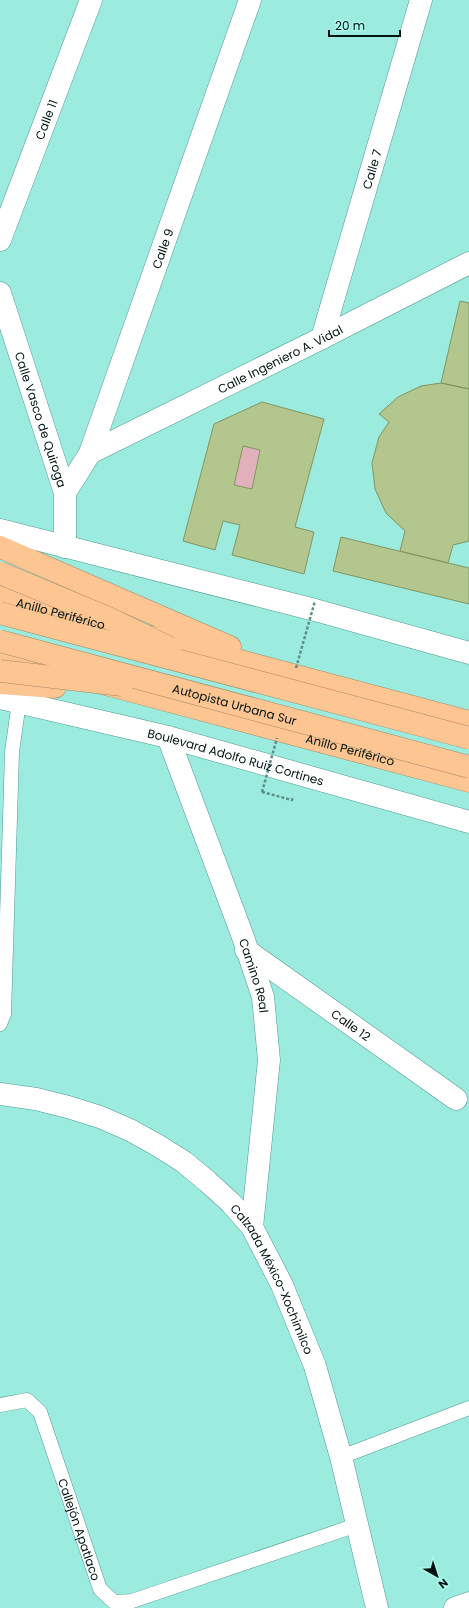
<svg xmlns="http://www.w3.org/2000/svg" width="469" height="1608" font-family="Poppins,sans-serif">
	<rect width="100%" height="100%" fill="#9cebdf"/>
	<path fill="#e1b0bb" d="M 243,446 L 260,450 L 252,489 L 234,485 Z"/>
	<path fill="#b2c68e" stroke="#839660" fill-rule="evenodd" d="M 460,301 L 469,303 L 469,389 L 441,383 Z
		M 441,383 L 469,389 L 469,541 L 453,545 L 448,563 L 400,551 L 405,531 L 386,513 L 375,489 L 372,463 L 379,437 L 389,422 L 379,414 L 398,397 L 421,386 Z
		M 262,402 L 324,419 L 295,527 L 314,532 L 304,574 L 232,555 L 240,525 L 223,521 L 215,550 L 183,541 L 214,424 ZM 243,446 L 260,450 L 252,489 L 234,485 Z
		M 341,537 L 469,568 L 469,604 L 333,571 Z"/>
	<g fill="none" stroke-linecap="round" stroke-linejoin="round">
		<defs>
			<g id="service">
				<path d="M 0,1024 L 4,1014 L 12,752 L 19,702"/>
				<path id="s1" d="M 0,1405 L 27,1400 L 40,1412 L 100,1589 L 114,1602 L 132,1601 L 357,1525"/>
				<path d="M 341,1457 L 469,1408"/>
			</g>
			<g id="minor">
				<path id="s2" d="M 0,240 L 91,0"/>
				<path id="s3" d="M 0,293 L 65,493 L 65,547"/>
				<path id="s4" d="M 322,338 L 421,0"/>
				<path id="s5" d="M 90,453 L 322,338 L 469,263"/>
				<path id="s6" d="M 65,493 L 90,453 L 250,0"/>
				<path id="s7" d="M 168,737 L 243,937 L 263,997 L 269,1060 L 252,1227"/>
				<path id="s8" d="M 246,950 L 456,1099"/>
				<path d="M 455,1608 L 469,1603"/>
			</g>
			<g id="secondary">
				<path d="M 0,530 L 315,610 L 469,653"/>
				<path id="s9" d="M 0,698 L 168,737 L 469,822"/>
				<path id="s10" d="M 0,1094 L 36,1099 L 68,1107 L 100,1117 L 130,1130 L 157,1145 L 184,1162 L 208,1182 L 231,1203 L 252,1227 L 282,1285 L 315,1366 L 341,1457 L 377,1608"/>
			</g>
			<g id="motorway">
				<path d="M 0,547 L 230,647"/>
				<path id="s11" d="M 0,597 L 110,626"/>
				<path d="M 151,637 L 469,722"/>
				<path d="M 0,655 L 59,671"/>
				<path d="M 0,683 L 55,687"/>
				<path id="s12" d="M 102,683 L 469,781"/>
			</g>
		</defs>
		<use href="#service" stroke="#4e9b91" stroke-width="15"/>
		<use href="#minor" stroke="#4e9b91" stroke-width="23"/>
		<use href="#secondary" stroke="#4e9b91" stroke-width="23"/>
		<use href="#motorway" stroke="#a48765" stroke-width="23"/>
		<path stroke="#5a9088" stroke-width="2.5" stroke-dasharray="3 2" stroke-linecap="butt" d="M 262,792 L 292,800 L 293,796"/>
		<use href="#service" stroke="#fff" stroke-width="14"/>
		<use href="#minor" stroke="#fff" stroke-width="22"/>
		<use href="#secondary" stroke="#fff" stroke-width="22"/>
		<use href="#motorway" stroke="#fcc592" stroke-width="22"/>
		<defs>
			<g id="motorway-bridge">
				<path d="M 0,573 L 106,617 L 170,648"/>
				<path d="M 0,613 L 469,738"/>
				<path id="s13" d="M 0,641 L 469,767"/>
				<path d="M 0,671 L 122,685"/>
			</g>
		</defs>
		<use href="#motorway-bridge" stroke="#a48765" stroke-width="23" stroke-linecap="butt"/>
		<path stroke="#5a9088" stroke-width="2.5" stroke-dasharray="3 2" stroke-linecap="butt" d="M 296,668 L 315,601
			M 262,792 L 277,738"/>
		<use href="#motorway-bridge" stroke="#fcc592" stroke-width="22"/>
	</g>
	<g text-anchor="middle" dominant-baseline="central" stroke-width="3.5" stroke-linejoin="round" paint-order="stroke">
		<g font-size="12" fill="#001411" stroke="#a9f8ec">
			<text stroke="none"><textPath href="#s2" startOffset="129">Calle 11</textPath></text>
			<text stroke="none"><textPath href="#s4" startOffset="176">Calle 7</textPath></text>
			<text stroke="none"><textPath href="#s6" startOffset="264">Calle 9</textPath></text>
			<text stroke="none"><textPath href="#s5" startOffset="212">Calle Ingeniero A. Vidal</textPath></text>
			<text stroke="none"><textPath href="#s3" startOffset="133">Calle Vasco de Quiroga</textPath></text>
			<text stroke="none"><textPath href="#s11" startOffset="63">Anillo Periférico</textPath></text>
			<text stroke="none"><textPath href="#s13" startOffset="243">Autopista Urbana Sur</textPath></text>
			<text stroke="none"><textPath href="#s12" startOffset="257">Anillo Periférico</textPath></text>
			<text stroke="none"><textPath href="#s9" startOffset="243">Boulevard Adolfo Ruiz Cortines</textPath></text>
			<text stroke="none"><textPath href="#s7" startOffset="254">Camino Real</textPath></text>
			<text stroke="none"><textPath href="#s8" startOffset="129">Calle 12</textPath></text>
			<text stroke="none"><textPath href="#s10" startOffset="348">Calzada México-Xochimilco</textPath></text>
			<text stroke="none"><textPath href="#s1" startOffset="169">Callejón Apatlaco</textPath></text>
		</g>
	</g>
	<g transform="translate(437 1576) rotate(141)" stroke="#a9f8ec" stroke-width="3" paint-order="stroke">
	<path d="M0-3L7 15L0 10L-7 15Z" fill="#001411"/>
	<text y="-6" font-size="11" font-weight="bold" text-anchor="middle" fill="#001411">N</text>
	</g>
	<path d="M329 30v6h71v-6" fill="none" stroke="#001411" stroke-width="2"/>
	<text x="335" y="30" font-size="12" fill="#001411" stroke="#a9f8ec" stroke-width="3" paint-order="stroke">20 m</text>
</svg>
